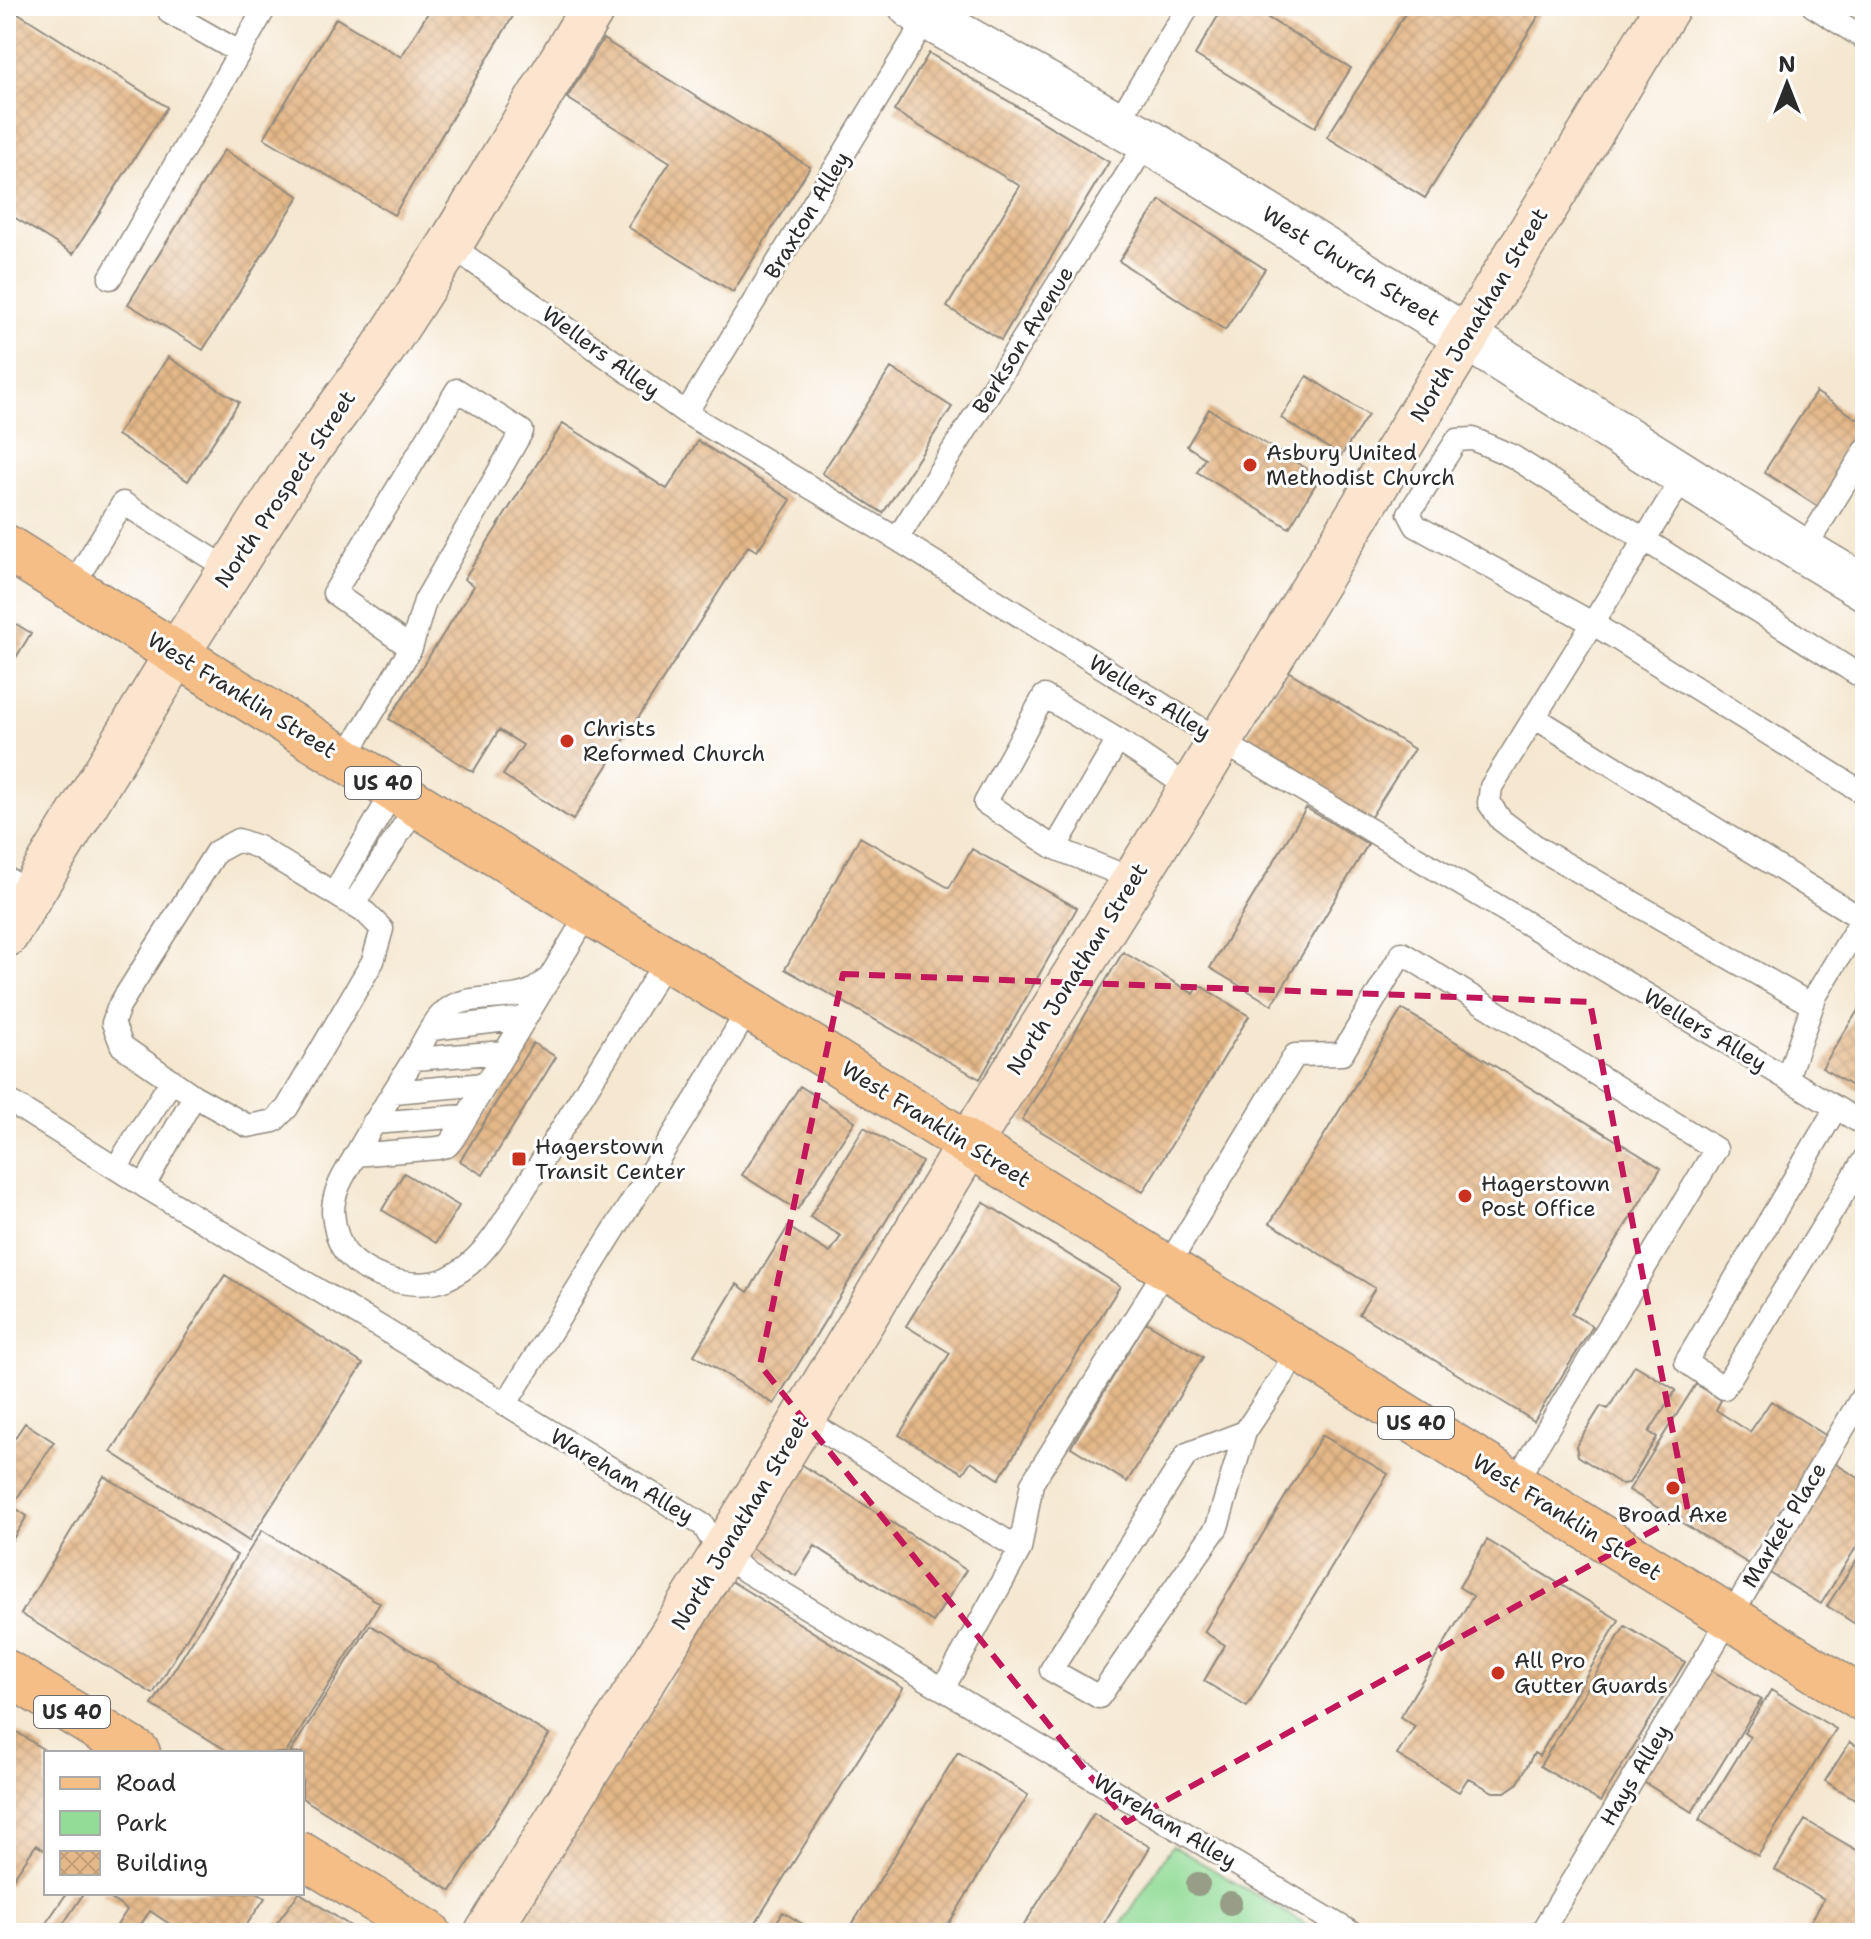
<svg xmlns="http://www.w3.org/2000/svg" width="1871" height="1939" font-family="'Shantell Sans',sans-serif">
	<defs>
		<pattern id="building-cross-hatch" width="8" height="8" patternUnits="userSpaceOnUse" patternTransform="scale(2)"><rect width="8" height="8" fill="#e4b889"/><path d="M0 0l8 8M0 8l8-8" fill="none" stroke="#c49e76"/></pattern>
	</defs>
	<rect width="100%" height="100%" fill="#fff"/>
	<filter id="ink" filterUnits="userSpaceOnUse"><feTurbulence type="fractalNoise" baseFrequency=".0125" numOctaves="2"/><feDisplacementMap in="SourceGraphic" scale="16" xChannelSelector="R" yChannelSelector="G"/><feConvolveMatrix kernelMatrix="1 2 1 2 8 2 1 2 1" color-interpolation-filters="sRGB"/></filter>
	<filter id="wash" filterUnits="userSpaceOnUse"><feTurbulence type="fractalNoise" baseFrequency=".006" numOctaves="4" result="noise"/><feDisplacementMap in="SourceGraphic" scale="32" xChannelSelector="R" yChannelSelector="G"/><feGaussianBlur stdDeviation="1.8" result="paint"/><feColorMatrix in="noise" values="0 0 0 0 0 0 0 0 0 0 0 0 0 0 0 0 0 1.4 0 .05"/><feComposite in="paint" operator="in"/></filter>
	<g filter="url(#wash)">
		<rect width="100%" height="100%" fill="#f5e7d0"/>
		<path fill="#93dc97" stroke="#5f8461" stroke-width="2" d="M 1172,1846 L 1173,1846 L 1321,1933 L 1116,1933 Z"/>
		<g id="blocks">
			<path fill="url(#building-cross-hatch)" d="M 432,6 L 519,6 L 394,215 L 264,138 L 336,18 L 401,57 Z
				M 1224,6 L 1248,6 L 1351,68 L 1315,127 L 1195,55 Z
				M 1410,6 L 1545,6 L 1425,198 L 1327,137 Z
				M 18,13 L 167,107 L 73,254 L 6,212 L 6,31 Z
				M 603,39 L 810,167 L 733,292 L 628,227 L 670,162 L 567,98 Z
				M 929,53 L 1109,162 L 1001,340 L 947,307 L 1020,186 L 894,111 Z
				M 224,150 L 299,196 L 203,350 L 128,304 Z
				M 1160,200 L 1265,269 L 1225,330 L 1119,261 Z
				M 168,357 L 239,402 L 188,481 L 117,435 Z
				M 891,368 L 952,407 L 883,513 L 822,473 Z
				M 1307,376 L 1368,415 L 1341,456 L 1281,418 Z
				M 1816,392 L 1865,424 L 1865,438 L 1820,508 L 1764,472 Z
				M 1209,409 L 1320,477 L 1289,528 L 1197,472 L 1205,458 L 1187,446 Z
				M 563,423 L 667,489 L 698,441 L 791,500 L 757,551 L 748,546 L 573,820 L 503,775 L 523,745 L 499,730 L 473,772 L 389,719 L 474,586 L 464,579 Z
				M 6,618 L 31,633 L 6,674 Z
				M 1288,671 L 1414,749 L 1367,823 L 1242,745 Z
				M 1306,808 L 1368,844 L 1272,1005 L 1210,968 Z
				M 860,837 L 949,888 L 972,849 L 1077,908 L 980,1079 L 785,969 Z
				M 1123,952 L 1194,994 L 1199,985 L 1249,1016 L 1143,1192 L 1022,1120 Z
				M 1865,999 L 1865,1094 L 1822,1068 Z
				M 1402,1009 L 1661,1168 L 1571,1314 L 1593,1326 L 1534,1421 L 1359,1314 L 1375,1288 L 1270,1223 Z
				M 533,1043 L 556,1057 L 483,1175 L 460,1161 Z
				M 800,1086 L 855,1121 L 797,1210 L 742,1175 Z
				M 864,1127 L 922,1162 L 774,1404 L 694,1355 L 737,1284 L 748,1292 L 788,1227 L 830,1253 L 841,1236 L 810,1217 Z
				M 404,1173 L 459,1206 L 436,1243 L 382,1210 Z
				M 983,1202 L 1120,1286 L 999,1479 L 971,1461 L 963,1473 L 899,1435 L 950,1353 L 906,1326 Z
				M 225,1275 L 363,1364 L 249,1541 L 111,1452 Z
				M 1146,1322 L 1203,1357 L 1127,1482 L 1071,1447 Z
				M 1635,1365 L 1676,1390 L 1649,1432 L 1657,1437 L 1629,1483 L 1621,1484 L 1578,1456 L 1576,1446 L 1601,1406 L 1608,1409 Z
				M 1696,1384 L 1721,1400 L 1716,1410 L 1750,1432 L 1771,1401 L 1830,1438 L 1749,1564 L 1629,1490 Z
				M 25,1423 L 54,1442 L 12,1506 L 27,1516 L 6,1550 L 6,1451 Z
				M 1322,1435 L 1388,1474 L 1247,1707 L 1204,1681 L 1225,1645 L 1204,1632 Z
				M 1831,1461 L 1865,1482 L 1865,1533 L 1821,1604 L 1765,1570 Z
				M 801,1464 L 966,1570 L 933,1622 L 815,1546 L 796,1576 L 748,1546 Z
				M 104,1476 L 237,1555 L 153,1694 L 21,1614 Z
				M 262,1530 L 380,1603 L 286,1753 L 231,1753 L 152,1705 Z
				M 1487,1540 L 1619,1620 L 1539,1756 L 1534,1753 L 1518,1783 L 1505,1792 L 1493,1792 L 1468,1778 L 1459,1792 L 1397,1755 L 1415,1726 L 1400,1717 L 1473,1596 L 1459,1587 Z
				M 1865,1547 L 1865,1630 L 1827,1606 Z
				M 731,1581 L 903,1688 L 749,1933 L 513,1933 Z
				M 370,1625 L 549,1735 L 451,1891 L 302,1798 L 302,1753 L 290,1753 Z
				M 1625,1626 L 1685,1662 L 1600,1802 L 1540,1766 Z
				M 1706,1667 L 1761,1700 L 1692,1812 L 1637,1778 Z
				M 1771,1690 L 1836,1729 L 1758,1856 L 1699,1820 L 1750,1737 L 1744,1733 Z
				M 6,1725 L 46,1751 L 46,1851 L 36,1845 L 6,1889 Z
				M 1850,1742 L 1865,1751 L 1865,1805 L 1825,1781 Z
				M 958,1752 L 1028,1795 L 943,1933 L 847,1933 Z
				M 1094,1813 L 1150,1847 L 1098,1933 L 1019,1933 Z
				M 1805,1820 L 1865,1855 L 1865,1933 L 1804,1933 L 1824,1899 L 1775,1870 Z
				M 67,1893 L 84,1893 L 57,1933 L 39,1933 Z
				M 102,1893 L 257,1893 L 265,1898 L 241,1933 L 183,1933 L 150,1911 L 135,1933 L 112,1933 L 127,1910 Z
				M 299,1893 L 300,1893 L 361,1933 L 269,1933 Z
				M 783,1912 L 817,1933 L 770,1933 Z"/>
		</g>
	</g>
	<g filter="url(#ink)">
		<use href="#blocks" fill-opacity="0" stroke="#90897e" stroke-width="2"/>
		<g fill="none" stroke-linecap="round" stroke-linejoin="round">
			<defs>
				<path id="lane" d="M 174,6 L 170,13 L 239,52
					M 1813,6 L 1865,39
					M 1117,123 L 1189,6
					M 450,245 L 686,413 L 897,539 L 1219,740 L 1865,1125
					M 110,278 L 266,6
					M 686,413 L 927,17
					M 1687,477 L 1669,500 L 1645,539 L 1491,787 L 1489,803 L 1501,820 L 1538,848 L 1812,1005
					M 897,539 L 1148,141
					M 1803,551 L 1865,451
					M 71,588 L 123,503 L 230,570
					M 1865,679 L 1512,456 L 1473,439 L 1457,440 L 1409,513 L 1416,526 L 1592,623 L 1865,794
					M 1534,717 L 1862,919
					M 345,759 L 411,648 L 425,601 L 522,431 L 457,390 L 334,593 L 411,648
					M 238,840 L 258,847 L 353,905 L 366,913 L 382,929 L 373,961 L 287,1108 L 274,1121 L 248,1126 L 194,1096 L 122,1046 L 113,1023 L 119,1006 L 216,852 Z
					M 1055,848 L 1118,740
					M 6,878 L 31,894
					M 1133,879 L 1055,848 L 985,803 L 1044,696 L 1118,740 L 1191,789
					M 334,893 L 394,790
					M 353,905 L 417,805
					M 548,979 C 543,982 539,987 533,990 C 506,1004 463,990 441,1015 C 430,1026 423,1043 415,1057 C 396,1088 376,1118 358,1151 C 347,1171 333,1188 333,1212 C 334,1224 336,1236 342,1247 C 360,1277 414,1292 446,1279 C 471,1268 488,1247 502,1225 L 667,959
					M 432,1029 L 524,1018
					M 414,1059 L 504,1052
					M 1787,1078 L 1816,995 L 1865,914
					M 393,1092 L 485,1084
					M 6,1099 L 144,1186 L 380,1327 L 703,1525 L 721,1555 L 747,1572 L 1352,1933
					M 1836,1108 L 1686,1362 L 1724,1388 L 1865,1158
					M 373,1123 L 465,1116
					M 355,1155 L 438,1148 L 447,1146 L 453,1139 L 589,912
					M 116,1168 L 172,1080
					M 144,1186 L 194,1096
					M 505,1405 L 697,1097 L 749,1008
					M 803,1419 L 1020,1549
					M 1245,1432 L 1187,1454 L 1051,1670 L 1099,1697 L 1217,1527 L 1245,1432 L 1283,1375 L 1297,1349
					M 943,1689 L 1020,1549 L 1032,1483 L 1167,1267 L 1295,1055 L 1342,1054 L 1402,953 L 1716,1149 L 1514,1484
					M 1541,1933 L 1865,1392"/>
				<path id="street" d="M 911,6 L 927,17 L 1148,141 L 1466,337 L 1803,551 L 1865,588"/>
				<path id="secondary" d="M 6,935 L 177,654 L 297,465 L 382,350 L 450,245 L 594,6
					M 487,1933 L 721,1555 L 969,1144 L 1191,789 L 1668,6"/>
				<path id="primary" d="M 6,547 L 589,912 L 749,1008 L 1865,1701
					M 6,1672 L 138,1753
					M 302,1855 L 429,1933"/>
			</defs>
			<use href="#lane" stroke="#90897e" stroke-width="25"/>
			<use href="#street" stroke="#90897e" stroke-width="47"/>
			<use href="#secondary" stroke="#90897e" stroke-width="47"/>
			<use href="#primary" stroke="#90897e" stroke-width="47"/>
			<use href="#lane" stroke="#fff" stroke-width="22"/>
			<use href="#street" stroke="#fff" stroke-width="44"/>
			<use href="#secondary" stroke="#fbe5cf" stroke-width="44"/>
			<use href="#primary" stroke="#f6be87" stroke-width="44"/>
		</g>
		<g fill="#979d87">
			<circle cx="1198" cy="1884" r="12"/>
			<circle cx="1230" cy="1903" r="12"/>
		</g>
	</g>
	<path fill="none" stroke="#c2185b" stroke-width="6" stroke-dasharray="16 10" stroke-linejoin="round" d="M 843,974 L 1590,1002 L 1688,1511 L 1127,1822 L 760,1365 Z"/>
	<g fill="#c8321e" stroke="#fff" stroke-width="3">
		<circle cx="1250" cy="465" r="8"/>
		<circle cx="567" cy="741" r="8"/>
		<rect x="511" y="1151" width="16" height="16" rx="4"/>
		<circle cx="1465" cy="1196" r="8"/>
		<circle cx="1673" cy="1488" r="8"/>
		<circle cx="1498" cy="1673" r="8"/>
	</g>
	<g text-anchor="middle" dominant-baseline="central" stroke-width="6" stroke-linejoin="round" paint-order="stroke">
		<g fill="#fff" stroke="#6b6b6b" stroke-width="2">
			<rect x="345" y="767" width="76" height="32" rx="6"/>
			<rect x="1378" y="1407" width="76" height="32" rx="6"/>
			<rect x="34" y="1696" width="76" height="32" rx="6"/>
		</g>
		<g font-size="20" font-weight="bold" fill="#2b2b2b">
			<text x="383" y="783">US 40</text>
			<text x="1416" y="1423">US 40</text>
			<text x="72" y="1712">US 40</text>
		</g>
		<g font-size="22" fill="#2b2b2b" stroke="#fff">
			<text transform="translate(807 215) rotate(-59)">Braxton Alley</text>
			<text transform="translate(1351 266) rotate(32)">West Church Street</text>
			<text transform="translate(1479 315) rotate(-59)">North Jonathan Street</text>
			<text transform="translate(1023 340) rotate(-58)">Berkson Avenue</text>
			<text transform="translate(601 352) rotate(36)">Wellers Alley</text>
			<text transform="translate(285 489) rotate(-56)">North Prospect Street</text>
			<text transform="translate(242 695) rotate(32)">West Franklin Street</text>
			<text transform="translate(1150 697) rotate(32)">Wellers Alley</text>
			<text transform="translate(1077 969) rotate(-58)">North Jonathan Street</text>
			<text transform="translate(1705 1030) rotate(31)">Wellers Alley</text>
			<text transform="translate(936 1124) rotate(32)">West Franklin Street</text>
			<text transform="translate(622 1476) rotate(31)">Wareham Alley</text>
			<text transform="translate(1567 1517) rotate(32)">West Franklin Street</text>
			<text transform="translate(740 1523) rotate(-59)">North Jonathan Street</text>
			<text transform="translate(1784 1525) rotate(-59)">Market Place</text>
			<text transform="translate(1635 1775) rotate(-59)">Hays Alley</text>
			<text transform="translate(1165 1821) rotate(31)">Wareham Alley</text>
		</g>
		<g font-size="22" fill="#2b2b2b" stroke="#fff" text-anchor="start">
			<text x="1266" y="452">Asbury United<tspan x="1266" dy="25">Methodist Church</tspan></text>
			<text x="583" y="728">Christs<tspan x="583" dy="25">Reformed Church</tspan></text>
			<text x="535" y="1146">Hagerstown<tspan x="535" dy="25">Transit Center</tspan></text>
			<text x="1481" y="1183">Hagerstown<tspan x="1481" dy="25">Post Office</tspan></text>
			<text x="1673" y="1514" text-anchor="middle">Broad Axe</text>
			<text x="1514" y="1660">All Pro<tspan x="1514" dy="25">Gutter Guards</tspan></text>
		</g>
	</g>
	<rect width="1871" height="1939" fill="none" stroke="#fff" stroke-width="32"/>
	<rect x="44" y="1751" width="260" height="144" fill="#ffffff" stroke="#aaaaaa" stroke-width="2"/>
	<rect x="60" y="1777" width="40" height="12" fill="#f6be87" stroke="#aaaaaa" stroke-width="2"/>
	<text x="116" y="1791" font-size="24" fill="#2b2b2b">Road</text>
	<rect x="60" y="1811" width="40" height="24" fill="#93dc97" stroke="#aaaaaa" stroke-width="2"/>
	<text x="116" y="1831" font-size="24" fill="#2b2b2b">Park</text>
	<rect x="60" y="1851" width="40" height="24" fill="url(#building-cross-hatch)" stroke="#aaaaaa" stroke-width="2"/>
	<text x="116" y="1871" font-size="24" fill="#2b2b2b">Building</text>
	<g transform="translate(1787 84)" stroke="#ffffff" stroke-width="6" paint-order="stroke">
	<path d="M0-6L14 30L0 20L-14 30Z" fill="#2b2b2b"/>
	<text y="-12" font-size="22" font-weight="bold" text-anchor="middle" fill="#2b2b2b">N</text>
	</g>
</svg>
